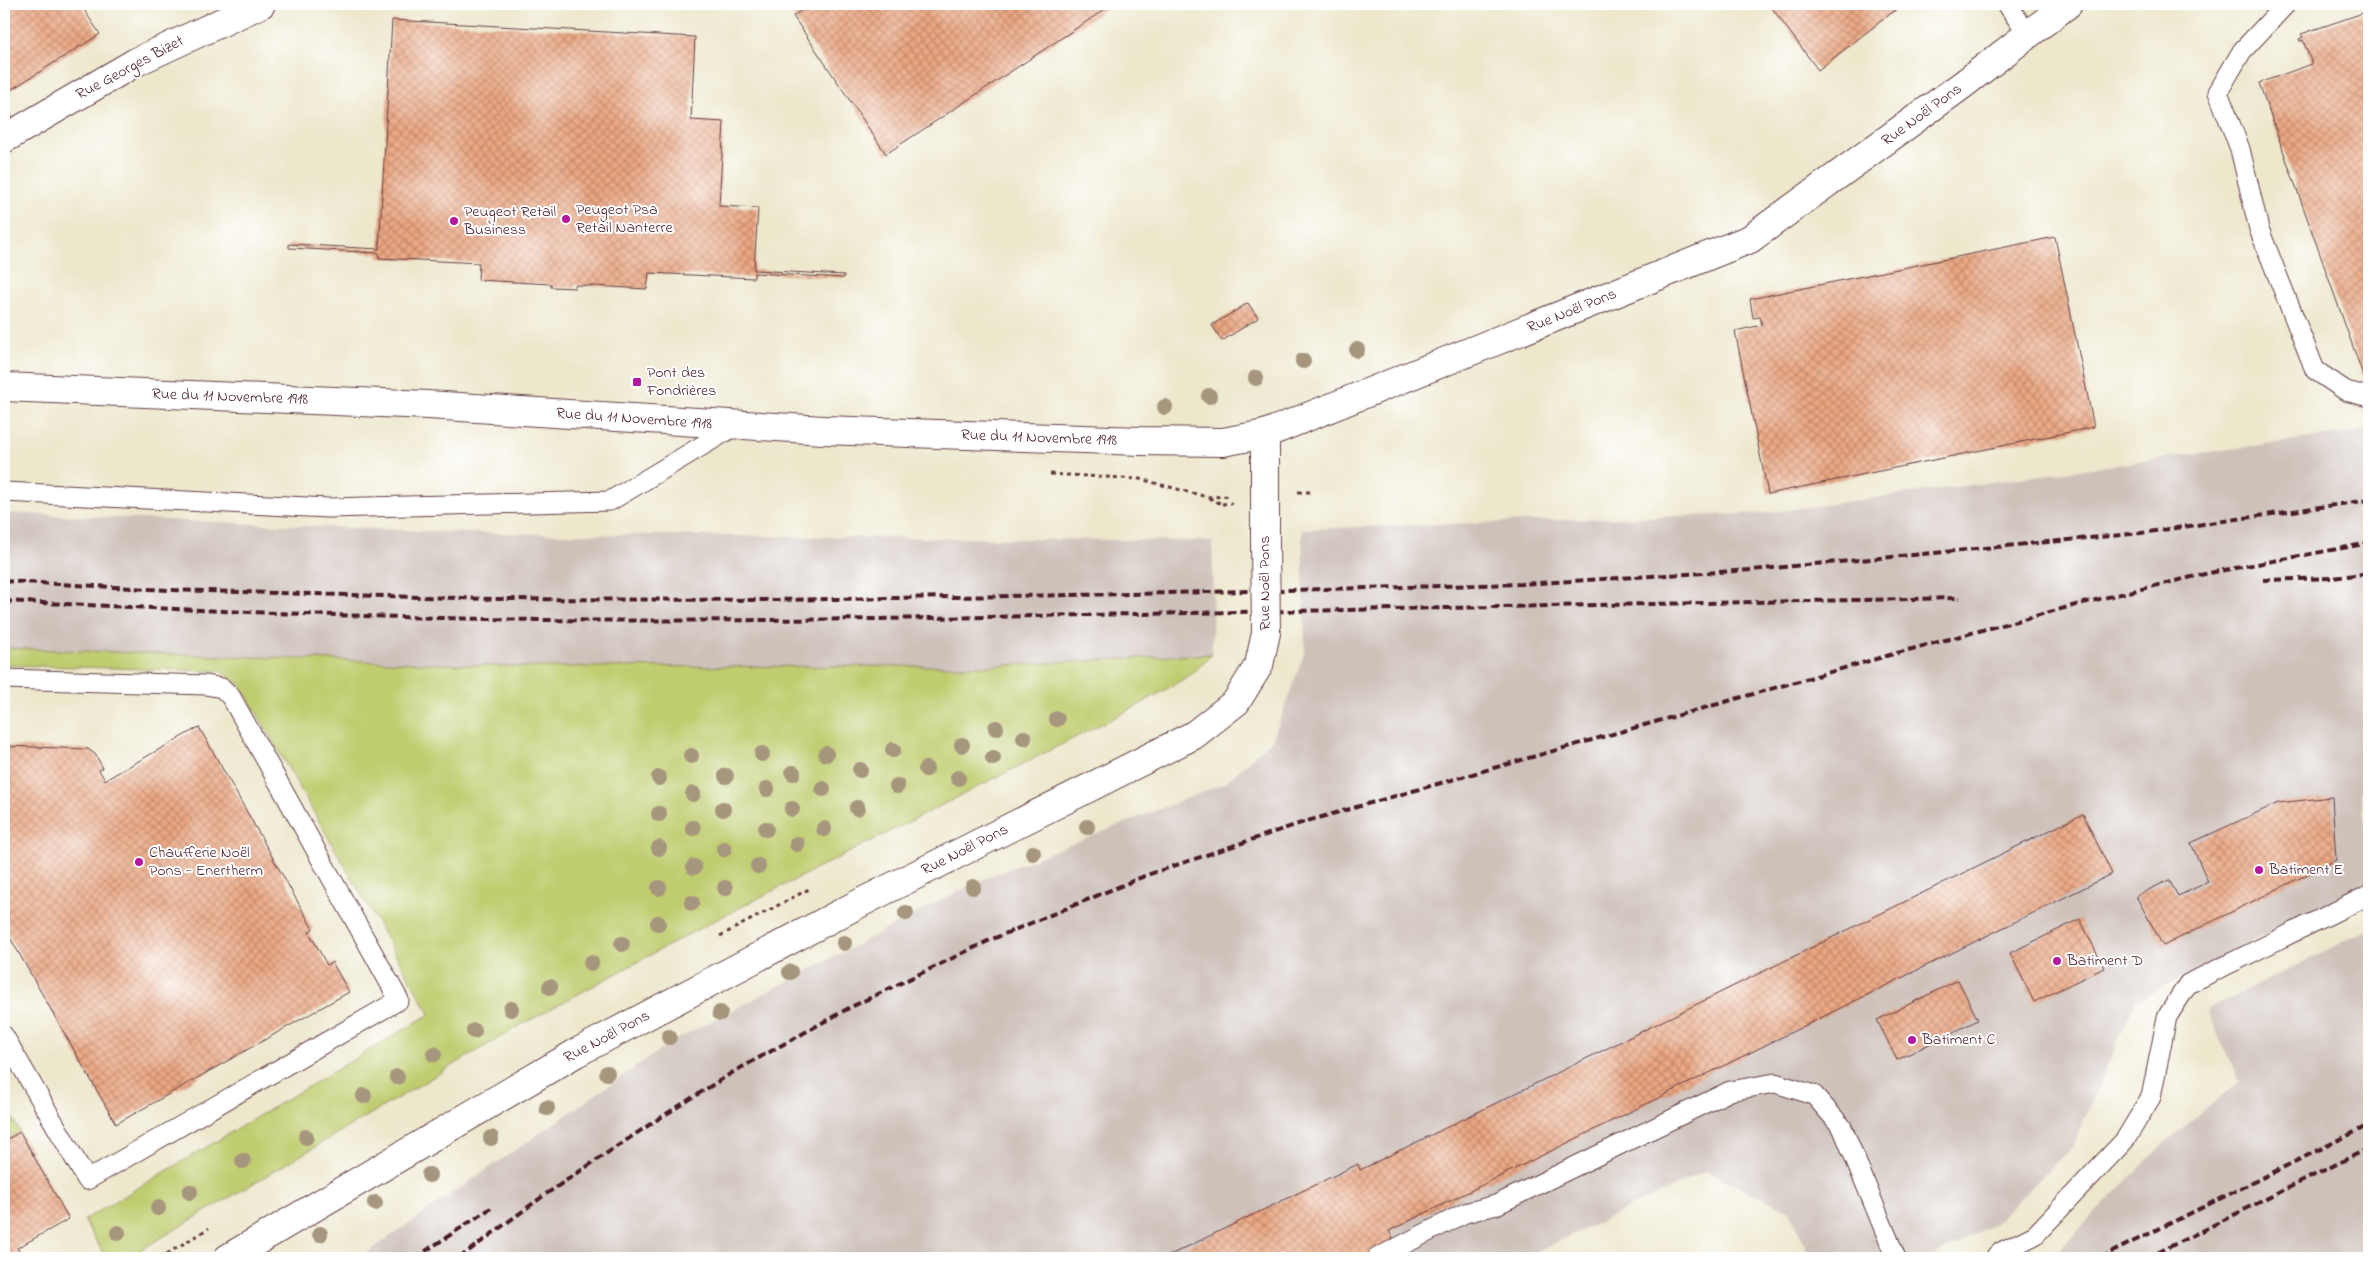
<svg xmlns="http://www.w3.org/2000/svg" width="2373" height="1262" font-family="'Indie Flower',sans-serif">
	<defs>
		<pattern id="building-cross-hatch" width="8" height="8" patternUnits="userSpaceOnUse" patternTransform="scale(1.25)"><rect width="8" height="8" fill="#eba782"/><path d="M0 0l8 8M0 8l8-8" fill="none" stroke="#c0876b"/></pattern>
	</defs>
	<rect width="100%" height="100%" fill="#fff"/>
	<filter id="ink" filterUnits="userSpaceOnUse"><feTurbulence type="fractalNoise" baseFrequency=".02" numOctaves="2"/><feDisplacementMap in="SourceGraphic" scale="10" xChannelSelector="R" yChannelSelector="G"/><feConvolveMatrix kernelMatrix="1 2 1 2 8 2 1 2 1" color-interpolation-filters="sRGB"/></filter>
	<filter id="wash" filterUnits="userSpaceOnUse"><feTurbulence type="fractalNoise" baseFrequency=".0096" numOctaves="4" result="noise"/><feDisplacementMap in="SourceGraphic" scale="20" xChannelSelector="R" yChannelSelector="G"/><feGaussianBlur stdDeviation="1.12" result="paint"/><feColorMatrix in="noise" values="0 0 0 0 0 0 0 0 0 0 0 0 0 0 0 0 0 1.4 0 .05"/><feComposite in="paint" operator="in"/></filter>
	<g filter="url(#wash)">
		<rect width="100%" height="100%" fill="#ede7cc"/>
		<path fill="#cec1ba" d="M 2369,430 L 2369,790 L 2360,792 L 2369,847 L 2369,881 L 2135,1002 L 2072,1147 L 1992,1226 L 1930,1258 L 1810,1258 L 1790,1211 L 1706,1171 L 1524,1258 L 359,1258 L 670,1043 L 976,882 L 1225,783 L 1273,739 L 1305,651 L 1302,529 L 1766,513 Z
			M 4,513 L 470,533 L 1213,541 L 1212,654 L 989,666 L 527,667 L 4,648 Z
			M 2369,929 L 2369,1258 L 2051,1258 L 2164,1143 L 2239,1082 L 2207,1010 Z"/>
		<path fill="#bfcd6f" stroke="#84764d" d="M 4,648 L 527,667 L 989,666 L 1212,654 L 1190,675 L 1139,705 L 704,926 L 521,1025 L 127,1258 L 106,1258 L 84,1220 L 430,1014 L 240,684 L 220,671 L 4,665 Z
			M 4,1103 L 20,1132 L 4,1141 Z"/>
		<g id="blocks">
			<path fill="url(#building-cross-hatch)" d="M 4,4 L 80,4 L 100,34 L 9,91 L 4,89 Z
				M 811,4 L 1113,4 L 886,154 L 793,16 Z
				M 1769,4 L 1780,4 L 1782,7 L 1787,4 L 1903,4 L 1818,70 Z
				M 2369,11 L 2369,373 L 2363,375 L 2259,83 L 2312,64 L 2303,40 L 2300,41 L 2299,39 L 2303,37 L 2301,34 Z
				M 392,20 L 695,37 L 691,120 L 724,122 L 719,206 L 758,208 L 754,270 L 844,275 L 844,278 L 754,273 L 754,278 L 649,273 L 647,289 L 575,285 L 575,288 L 551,287 L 551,284 L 478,280 L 479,263 L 379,258 L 379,253 L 289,248 L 289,244 L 379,249 Z
				M 2055,237 L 2094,427 L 1768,494 L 1735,331 L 1762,325 L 1760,317 L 1753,318 L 1750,299 Z
				M 1248,303 L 1258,318 L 1222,341 L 1212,325 Z
				M 199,727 L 313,929 L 309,932 L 327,965 L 332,962 L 349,992 L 116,1124 L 4,927 L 4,746 L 88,749 L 95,754 L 103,768 L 99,770 L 105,780 Z
				M 2332,797 L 2336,860 L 2163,946 L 2136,896 L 2169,880 L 2178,896 L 2208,882 L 2191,843 L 2278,803 Z
				M 2083,814 L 2112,874 L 1389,1231 L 1403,1258 L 1164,1258 L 1358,1164 L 1360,1170 Z
				M 2080,919 L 2104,968 L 2034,1002 L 2010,953 Z
				M 1958,980 L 1978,1020 L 1897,1060 L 1877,1020 Z
				M 20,1132 L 69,1219 L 17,1248 L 20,1252 L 10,1258 L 4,1258 L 4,1141 Z"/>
		</g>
	</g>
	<g filter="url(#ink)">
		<use href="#blocks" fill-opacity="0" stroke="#623d43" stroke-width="1"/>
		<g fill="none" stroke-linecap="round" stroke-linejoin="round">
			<defs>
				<path id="lane" d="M 2007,4 L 2028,35
					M 2286,4 L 2242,51 L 2218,92 L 2240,149 L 2259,229 L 2315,370 L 2346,391 L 2369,397
					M 4,492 L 328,508 L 610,501 L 735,426
					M 4,679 L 206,685 L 222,688 L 231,697 L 399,1000 L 87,1180 L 4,1036
					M 1377,1258 L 1465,1213 L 1496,1205 L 1730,1091 L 1775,1083 L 1814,1095 L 1842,1127 L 1896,1258
					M 1995,1258 L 2001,1252 L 2035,1235 L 2125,1140 L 2151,1097 L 2167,1017 L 2188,984 L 2369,895"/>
				<path id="street" d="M 4,139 L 136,62 L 261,4
					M 1265,434 L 1265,543
					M 228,1258 L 576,1053 L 866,900 L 1194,735 L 1236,702 L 1259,665"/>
				<path id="secondary" d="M 4,387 L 428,405 L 823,430 L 1141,441 L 1223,442 L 1265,434 L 1750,239 L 1961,86 L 2068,4"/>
			</defs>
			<use href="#lane" stroke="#623d43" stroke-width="21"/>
			<use href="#street" stroke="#623d43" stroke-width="30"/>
			<use href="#secondary" stroke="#623d43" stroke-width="30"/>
			<path stroke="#623d43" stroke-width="3" stroke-dasharray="4 4" stroke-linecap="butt" d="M 1050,474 L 1140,479 L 1207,497 L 1231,496
				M 1298,492 L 1312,492
				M 1209,498 L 1224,505
				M 1222,504 L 1232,503
				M 720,936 L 809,889
				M 160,1258 L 209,1228"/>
			<use href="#lane" stroke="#fff" stroke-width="19"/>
			<use href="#street" stroke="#fff" stroke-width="28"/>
			<use href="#secondary" stroke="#fff" stroke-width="28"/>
			<path stroke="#4a1f2b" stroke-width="4" stroke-dasharray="8 4" stroke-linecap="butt" d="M 2263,580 L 2333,578 L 2369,573
				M 4,581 L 168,590 L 492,599 L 775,600 L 1130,594 L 1521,584 L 1751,570 L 1913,555 L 2141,533 L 2369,500
				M 4,601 C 165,609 327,616 488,619 C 619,622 750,620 881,619 L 1960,598
				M 415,1258 L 491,1208
				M 459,1258 L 546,1194 L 655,1121 L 735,1071 L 849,1008 L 990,940 L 1147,875 L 1304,822 L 1897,653 L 2087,602 L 2209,573 L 2369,543
				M 2100,1258 L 2369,1125
				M 2147,1258 L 2369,1148"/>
			<defs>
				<path id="street-bridge" d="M 1259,665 L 1266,633 L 1265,543"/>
			</defs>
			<use href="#street-bridge" stroke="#623d43" stroke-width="30" stroke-linecap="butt"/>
			<use href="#street-bridge" stroke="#fff" stroke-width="28"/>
		</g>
		<g fill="#a7967e">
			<circle cx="1357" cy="350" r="8"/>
			<circle cx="1303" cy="361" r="8"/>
			<circle cx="1256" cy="378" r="8"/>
			<circle cx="1209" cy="396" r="8"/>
			<circle cx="1165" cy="407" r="8"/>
			<circle cx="1057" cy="719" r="8"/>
			<circle cx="996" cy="728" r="8"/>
			<circle cx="1024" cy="738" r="8"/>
			<circle cx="962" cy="745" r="8"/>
			<circle cx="893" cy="750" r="8"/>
			<circle cx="762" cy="754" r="8"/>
			<circle cx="826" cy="754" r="8"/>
			<circle cx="691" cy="756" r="8"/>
			<circle cx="993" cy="758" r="8"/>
			<circle cx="926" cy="769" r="8"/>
			<circle cx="860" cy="770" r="8"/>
			<circle cx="793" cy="773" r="8"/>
			<circle cx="726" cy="776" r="8"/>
			<circle cx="659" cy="778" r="8"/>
			<circle cx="958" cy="778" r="8"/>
			<circle cx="897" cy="786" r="8"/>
			<circle cx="767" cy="789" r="8"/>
			<circle cx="823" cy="789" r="8"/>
			<circle cx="693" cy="794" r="8"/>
			<circle cx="857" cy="808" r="8"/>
			<circle cx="723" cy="809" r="8"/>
			<circle cx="792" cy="809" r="8"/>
			<circle cx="659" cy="814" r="8"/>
			<circle cx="1087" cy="827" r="8"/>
			<circle cx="693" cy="828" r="8"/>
			<circle cx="766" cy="829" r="8"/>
			<circle cx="824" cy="829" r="8"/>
			<circle cx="797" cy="844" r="8"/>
			<circle cx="659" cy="848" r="8"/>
			<circle cx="724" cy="849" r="8"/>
			<circle cx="1033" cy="853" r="8"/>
			<circle cx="758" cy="866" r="8"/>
			<circle cx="694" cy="867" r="8"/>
			<circle cx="973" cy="887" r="8"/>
			<circle cx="659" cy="888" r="8"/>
			<circle cx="725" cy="888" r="8"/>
			<circle cx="692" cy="903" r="8"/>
			<circle cx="906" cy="913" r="8"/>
			<circle cx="658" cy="923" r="8"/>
			<circle cx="844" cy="943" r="8"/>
			<circle cx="622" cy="944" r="8"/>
			<circle cx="591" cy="963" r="8"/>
			<circle cx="790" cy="972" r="8"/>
			<circle cx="550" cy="987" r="8"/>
			<circle cx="511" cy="1009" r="8"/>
			<circle cx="720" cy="1013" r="8"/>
			<circle cx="474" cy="1031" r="8"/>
			<circle cx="669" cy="1037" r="8"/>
			<circle cx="434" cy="1054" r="8"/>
			<circle cx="607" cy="1073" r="8"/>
			<circle cx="397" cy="1077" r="8"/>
			<circle cx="364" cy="1096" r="8"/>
			<circle cx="547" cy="1108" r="8"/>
			<circle cx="306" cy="1137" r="8"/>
			<circle cx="491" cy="1138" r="8"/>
			<circle cx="243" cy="1161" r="8"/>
			<circle cx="429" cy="1175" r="8"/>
			<circle cx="190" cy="1192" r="8"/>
			<circle cx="375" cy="1203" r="8"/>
			<circle cx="158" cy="1208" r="8"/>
			<circle cx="118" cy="1233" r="8"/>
			<circle cx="320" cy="1234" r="8"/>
		</g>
	</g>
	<g fill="#b5179e" stroke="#fff" stroke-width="2">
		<circle cx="566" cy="219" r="5"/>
		<circle cx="454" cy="221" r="5"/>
		<rect x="632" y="377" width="10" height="10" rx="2.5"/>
		<circle cx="139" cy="862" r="5"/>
		<circle cx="2259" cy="870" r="5"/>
		<circle cx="2057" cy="961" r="5"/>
		<circle cx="1912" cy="1040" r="5"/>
	</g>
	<g text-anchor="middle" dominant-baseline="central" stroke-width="4" stroke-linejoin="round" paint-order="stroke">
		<g font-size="16" fill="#4a1f2b" stroke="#fff">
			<text transform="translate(130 68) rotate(-28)">Rue Georges Bizet</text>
			<text transform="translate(1922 115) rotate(-36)">Rue Noël Pons</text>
			<text transform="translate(1572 311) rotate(-22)">Rue Noël Pons</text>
			<text transform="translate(230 397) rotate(2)">Rue du 11 Novembre 1918</text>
			<text transform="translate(634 419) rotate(4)">Rue du 11 Novembre 1918</text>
			<text transform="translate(1039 438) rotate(2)">Rue du 11 Novembre 1918</text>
			<text transform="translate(1265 583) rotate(-90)">Rue Noël Pons</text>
			<text transform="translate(965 850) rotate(-27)">Rue Noël Pons</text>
			<text transform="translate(607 1037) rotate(-28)">Rue Noël Pons</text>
		</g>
		<g font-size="16" fill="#4a1f2b" stroke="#fff" text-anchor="start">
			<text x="576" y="210">Peugeot Psa<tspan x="576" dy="18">Retail Nanterre</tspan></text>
			<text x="464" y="212">Peugeot Retail<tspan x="464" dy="18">Business</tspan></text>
			<text x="647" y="373">Pont des<tspan x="647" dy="18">Fondrières</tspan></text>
			<text x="149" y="853">Chaufferie Noël<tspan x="149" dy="18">Pons - Enertherm</tspan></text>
			<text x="2269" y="870">Batiment E</text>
			<text x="2067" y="961">Batiment D</text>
			<text x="1922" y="1040">Batiment C</text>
		</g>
	</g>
	<rect width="2373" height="1262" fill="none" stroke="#fff" stroke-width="20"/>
</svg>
